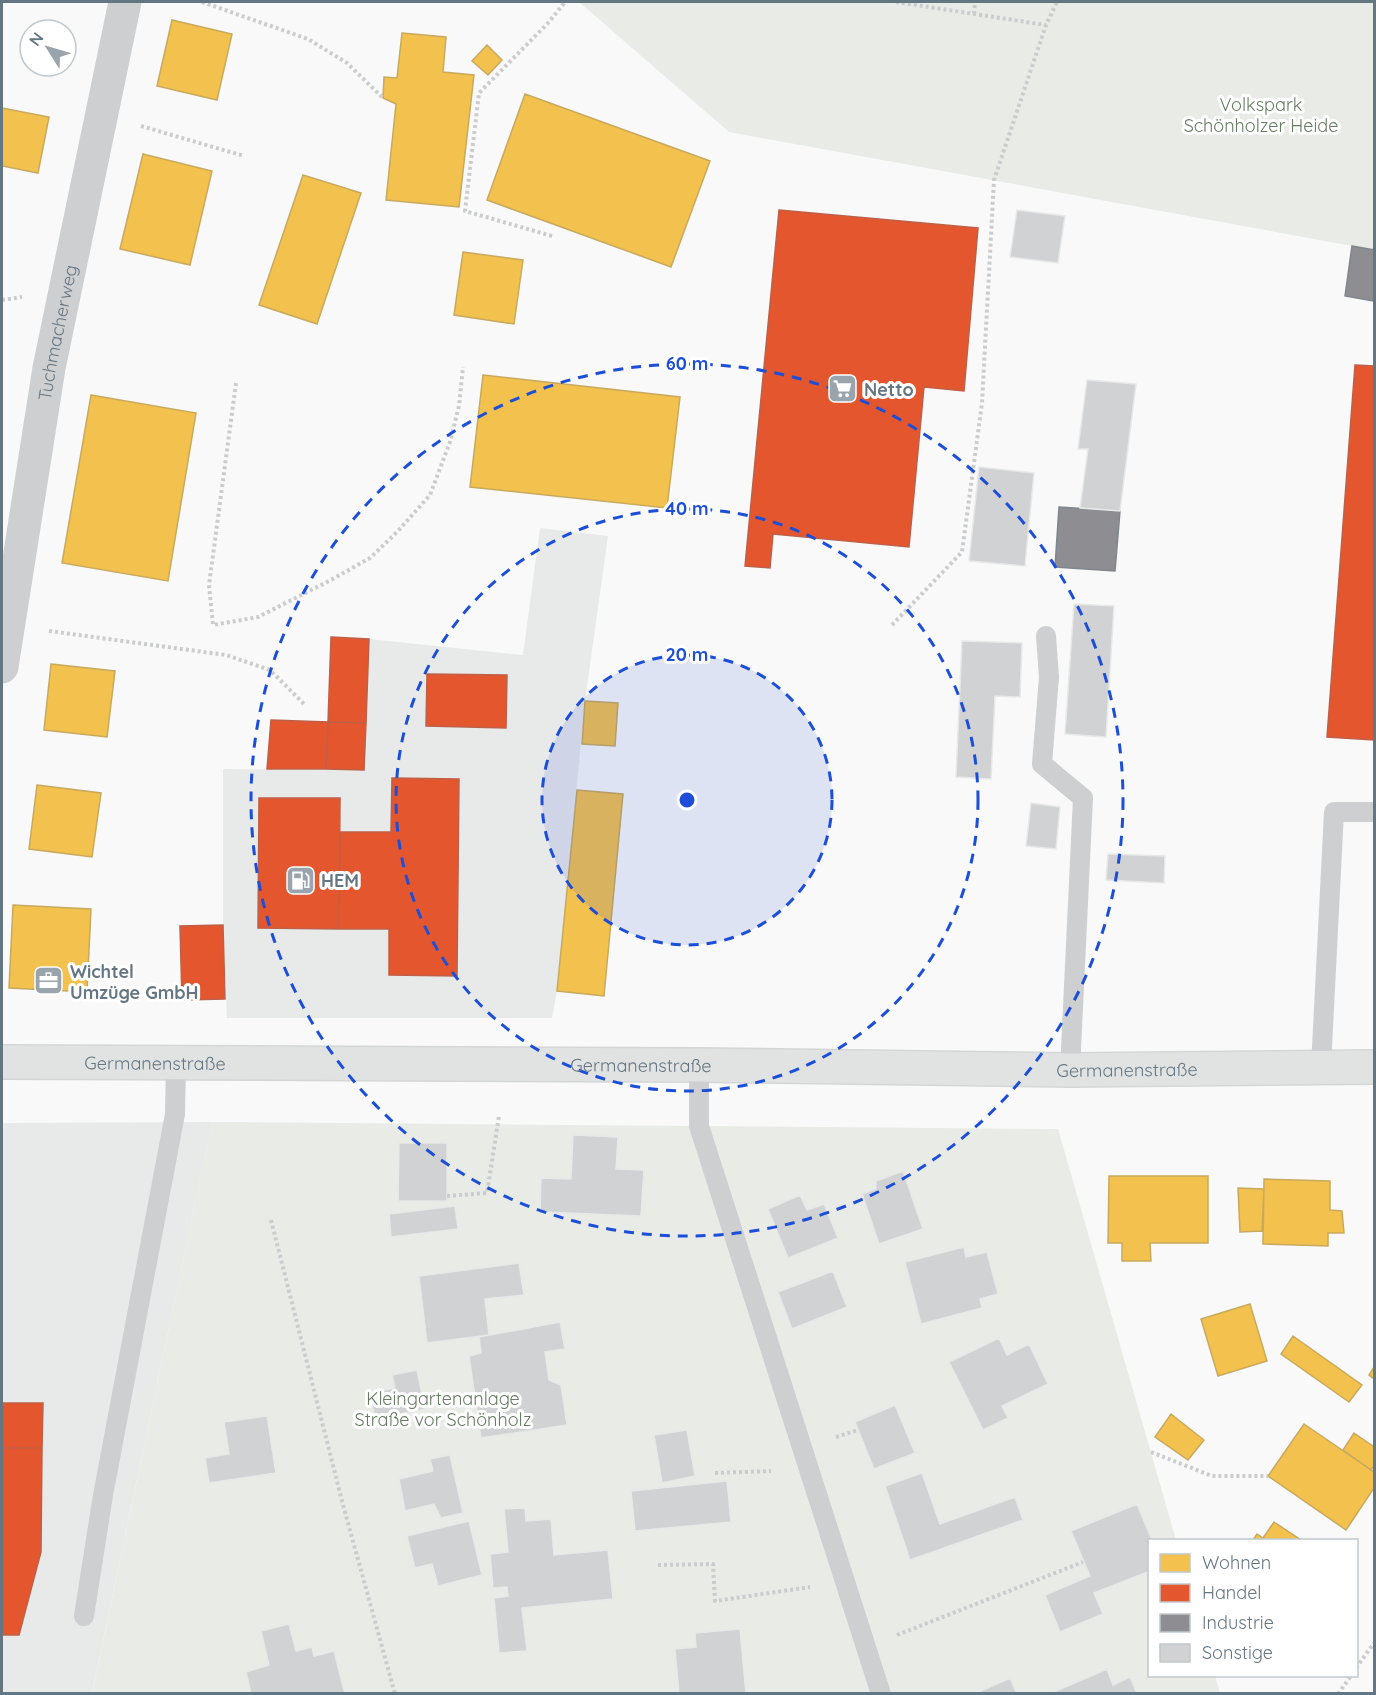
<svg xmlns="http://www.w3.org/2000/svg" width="1376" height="1695" font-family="Quicksand,sans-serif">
	<rect width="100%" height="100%" fill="#f9f9f9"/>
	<path fill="#e8e9e9" d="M 540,528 L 608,536 L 585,701 L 557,991 L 552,1018 L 227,1018 L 223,925 L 223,769 L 364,770 L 369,639 L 523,655 Z
		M 212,1122 L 92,1693 L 2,1693 L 2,1123 Z"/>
	<path fill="#e8ebe6" d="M 579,2 L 1374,2 L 1374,250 L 729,132 Z
		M 212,1122 L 1058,1129 L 1176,1540 L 1150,1540 L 1150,1676 L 1215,1676 L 1220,1693 L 92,1694 Z"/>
	<path fill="#f2c14e" stroke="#c8aa5e" stroke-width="1.5" d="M 172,20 L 232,34 L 217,100 L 157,86 Z
		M 402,33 L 446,37 L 443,72 L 474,75 L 459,207 L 386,200 L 396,104 L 383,98 L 384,77 L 397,78 Z
		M 487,45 L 502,60 L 488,75 L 472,61 Z
		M 525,94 L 710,161 L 671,267 L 487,200 Z
		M 2,108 L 49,117 L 38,173 L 2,166 Z
		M 143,154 L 212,171 L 190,265 L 120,249 Z
		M 303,175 L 361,193 L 317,324 L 259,305 Z
		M 463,252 L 523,260 L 514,324 L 454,315 Z
		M 483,375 L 680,397 L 667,508 L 470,487 Z
		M 91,395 L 196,413 L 168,581 L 62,563 Z
		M 51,664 L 115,671 L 107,737 L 44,730 Z
		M 585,701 L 618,703 L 615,746 L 582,744 Z
		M 37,785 L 101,793 L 92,857 L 29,849 Z
		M 577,790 L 623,794 L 604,996 L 557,991 Z
		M 13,905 L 91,909 L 87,992 L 9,988 Z
		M 1109,1176 L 1208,1176 L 1208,1243 L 1150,1243 L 1151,1261 L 1122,1261 L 1122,1243 L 1108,1243 Z
		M 1264,1179 L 1330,1181 L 1330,1210 L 1342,1211 L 1344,1233 L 1328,1233 L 1328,1246 L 1263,1244 Z
		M 1238,1188 L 1264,1189 L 1262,1231 L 1240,1232 Z
		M 1250,1304 L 1267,1361 L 1218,1376 L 1201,1319 Z
		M 1293,1336 L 1362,1385 L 1349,1402 L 1281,1354 Z
		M 1374,1367 L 1374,1379 L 1369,1375 Z
		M 1171,1414 L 1204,1440 L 1188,1460 L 1155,1437 Z
		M 1304,1424 L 1374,1472 L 1374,1488 L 1346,1530 L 1268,1476 Z
		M 1354,1433 L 1374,1447 L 1374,1466 L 1371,1470 L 1343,1450 Z
		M 1274,1522 L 1301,1540 L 1253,1540 L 1257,1534 L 1263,1538 Z"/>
	<path fill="#e4572e" stroke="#be6048" stroke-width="1.5" d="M 779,210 L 978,228 L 964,391 L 924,387 L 909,547 L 773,534 L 770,568 L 745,566 Z
		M 1355,365 L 1374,366 L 1374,740 L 1327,737 Z
		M 331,637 L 369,639 L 366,723 L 328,722 Z
		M 427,674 L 507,675 L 506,728 L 426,726 Z
		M 271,720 L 328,722 L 326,769 L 267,769 Z
		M 328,722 L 366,723 L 364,770 L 326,769 Z
		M 392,778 L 459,779 L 457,976 L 389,975 L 389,929 L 339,929 L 340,832 L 391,832 Z
		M 259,798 L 340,798 L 339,929 L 258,928 Z
		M 223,925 L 225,999 L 182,1000 L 180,926 Z
		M 2,1403 L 43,1403 L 42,1448 L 2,1448 Z
		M 2,1448 L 42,1448 L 41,1552 L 19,1635 L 2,1635 Z"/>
	<path fill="#8d8d92" stroke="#81868e" stroke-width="1.5" d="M 1352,246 L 1374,250 L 1374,301 L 1345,296 Z
		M 1059,507 L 1120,511 L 1115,571 L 1055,567 Z"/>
	<path fill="#d0d2d3" stroke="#e8e8e8" stroke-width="1.5" d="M 1017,210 L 1065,216 L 1058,263 L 1010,257 Z
		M 1087,380 L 1136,384 L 1120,511 L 1080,508 L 1088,449 L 1078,449 Z
		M 979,467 L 1034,473 L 1025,566 L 969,561 Z
		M 1074,604 L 1114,606 L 1106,737 L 1065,734 Z
		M 962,641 L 1022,643 L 1020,697 L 995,696 L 991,779 L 956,777 Z
		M 1031,803 L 1060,807 L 1056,849 L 1026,846 Z
		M 1108,854 L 1165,856 L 1164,883 L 1106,880 Z
		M 573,1135 L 618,1137 L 616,1169 L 644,1170 L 641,1216 L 540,1212 L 541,1178 L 571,1179 Z
		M 399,1143 L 447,1143 L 447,1201 L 398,1201 Z
		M 903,1171 L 923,1229 L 879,1244 L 862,1194 L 876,1189 L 876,1181 Z
		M 800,1195 L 807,1210 L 824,1204 L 838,1238 L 788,1258 L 768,1209 Z
		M 455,1206 L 458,1229 L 391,1237 L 389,1214 Z
		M 964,1247 L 966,1257 L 987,1252 L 998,1294 L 980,1299 L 982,1308 L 921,1324 L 905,1262 Z
		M 519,1263 L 524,1295 L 485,1299 L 489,1335 L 427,1343 L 419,1276 Z
		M 833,1271 L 847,1307 L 792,1329 L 778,1292 Z
		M 560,1322 L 565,1349 L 545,1352 L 549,1380 L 561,1385 L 567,1425 L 481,1438 L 469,1356 L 481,1353 L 479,1337 Z
		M 999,1338 L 1007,1355 L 1029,1344 L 1048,1384 L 1002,1406 L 1008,1418 L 983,1430 L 949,1362 Z
		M 417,1370 L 425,1409 L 375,1419 L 370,1393 L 395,1388 L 392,1375 Z
		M 895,1405 L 915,1453 L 874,1469 L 855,1422 Z
		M 267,1416 L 276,1473 L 209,1483 L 205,1458 L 229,1454 L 224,1422 Z
		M 687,1430 L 695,1476 L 662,1483 L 654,1435 Z
		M 450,1455 L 463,1513 L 441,1518 L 434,1504 L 405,1511 L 399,1479 L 433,1471 L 430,1459 Z
		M 922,1473 L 940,1524 L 1015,1497 L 1023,1520 L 910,1560 L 885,1486 Z
		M 727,1481 L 731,1522 L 635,1531 L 631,1491 Z
		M 1137,1504 L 1152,1540 L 1150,1540 L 1150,1571 L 1094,1593 L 1103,1614 L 1060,1632 L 1045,1595 L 1090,1576 L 1071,1531 Z
		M 525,1508 L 526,1521 L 551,1519 L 554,1555 L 608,1550 L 613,1599 L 522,1608 L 527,1651 L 499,1653 L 494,1598 L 508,1596 L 507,1587 L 493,1588 L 490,1554 L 508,1552 L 504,1509 Z
		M 469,1521 L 482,1575 L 438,1586 L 432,1564 L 415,1568 L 407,1536 Z
		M 289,1624 L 296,1651 L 312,1647 L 314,1656 L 334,1651 L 345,1694 L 251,1694 L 246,1672 L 269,1665 L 261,1631 Z
		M 740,1629 L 746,1694 L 679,1694 L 675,1649 L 696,1647 L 695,1633 Z
		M 1107,1669 L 1113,1685 L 1130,1677 L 1137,1694 L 1049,1694 Z
		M 1010,1678 L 1017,1694 L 982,1694 L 981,1691 Z"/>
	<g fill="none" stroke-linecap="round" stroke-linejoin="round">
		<defs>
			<g id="secondary">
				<path id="s2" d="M 2,1062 L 699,1065 L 1070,1070 L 1374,1067"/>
			</g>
		</defs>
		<use href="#secondary" stroke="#d5d6d7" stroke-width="36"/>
		<path stroke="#cbcccd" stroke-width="4" stroke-dasharray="3 3" stroke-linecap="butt" d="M 202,2 L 308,39 L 347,63 L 383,98
			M 896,2 L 1046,25
			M 974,14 L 975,2
			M 141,126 L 244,156
			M 552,236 L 465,211 L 479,93 L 549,22 L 565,2
			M 2,300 L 22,297
			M 236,383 L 209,585 L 213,625 L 258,617 L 331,580 L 370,558 L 398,531 L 430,495 L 450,442 L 459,406 L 463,367
			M 892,625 L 962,552 L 982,403 L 994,180 L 1046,25 L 1057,2
			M 49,631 L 226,655 L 270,670 L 306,706
			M 447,1196 L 487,1193 L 499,1116
			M 271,1220 L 342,1501 L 395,1694
			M 836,1437 L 858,1430
			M 1151,1452 L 1212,1476 L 1268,1476
			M 715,1473 L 771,1471
			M 658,1565 L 713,1564 L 715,1601 L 810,1587
			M 897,1635 L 1083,1562
			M 1356,1668 L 1374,1643
			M 1338,1694 L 1351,1676"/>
		<path stroke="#cecfd0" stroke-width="20" d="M 1046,636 L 1049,677 L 1042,764 L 1083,798 L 1070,1070
			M 699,1065 L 699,1126 L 881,1694
			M 1321,1067 L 1334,812 L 1374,812
			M 84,1616 L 103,1495 L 175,1114 L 176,1062"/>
		<path stroke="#cecfd0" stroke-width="33" id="s1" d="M 2,667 L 49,368 L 125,2"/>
		<use href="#secondary" stroke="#e1e2e2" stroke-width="33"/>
	</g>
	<circle cx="687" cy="800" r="145" fill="#1d4ed8" fill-opacity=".12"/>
	<g fill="none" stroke="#1d4ed8" stroke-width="3" stroke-dasharray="10 8">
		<circle cx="687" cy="800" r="145"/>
		<circle cx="687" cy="800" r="291"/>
		<circle cx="687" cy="800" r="436"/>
	</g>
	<defs>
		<symbol id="supermarket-square" viewBox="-11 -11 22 22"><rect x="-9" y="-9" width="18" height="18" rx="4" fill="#99a4ac" stroke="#fff"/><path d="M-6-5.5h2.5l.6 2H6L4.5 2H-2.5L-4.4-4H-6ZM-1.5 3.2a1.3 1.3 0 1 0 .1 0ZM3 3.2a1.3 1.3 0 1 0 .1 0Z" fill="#fff"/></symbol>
		<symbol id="fuel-square" viewBox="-11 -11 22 22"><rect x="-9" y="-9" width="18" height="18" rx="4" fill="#99a4ac" stroke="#fff"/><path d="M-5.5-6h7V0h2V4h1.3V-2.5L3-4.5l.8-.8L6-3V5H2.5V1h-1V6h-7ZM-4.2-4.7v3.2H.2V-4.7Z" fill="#fff"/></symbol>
		<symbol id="office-square" viewBox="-11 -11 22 22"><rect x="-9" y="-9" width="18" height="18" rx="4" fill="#99a4ac" stroke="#fff"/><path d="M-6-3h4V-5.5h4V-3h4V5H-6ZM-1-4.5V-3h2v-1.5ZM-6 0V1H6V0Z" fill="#fff"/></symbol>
	</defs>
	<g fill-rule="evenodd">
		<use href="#supermarket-square" x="826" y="372" width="33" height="33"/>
		<use href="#fuel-square" x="284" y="864" width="33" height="33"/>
		<use href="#office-square" x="32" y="964" width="33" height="33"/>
	</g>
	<g text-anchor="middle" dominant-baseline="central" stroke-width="6" stroke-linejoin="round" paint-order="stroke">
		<g font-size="18" fill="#687a64" stroke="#fff">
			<text x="1261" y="104">Volkspark<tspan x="1261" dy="21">Schönholzer Heide</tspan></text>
			<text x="443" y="1398">Kleingartenanlage<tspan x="443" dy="21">Straße vor Schönholz</tspan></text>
		</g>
		<g font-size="18" fill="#657683" stroke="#fff">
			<text stroke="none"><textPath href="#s1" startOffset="339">Tuchmacherweg</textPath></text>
			<text stroke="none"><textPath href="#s2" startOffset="153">Germanenstraße</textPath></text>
			<text stroke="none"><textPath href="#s2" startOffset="639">Germanenstraße</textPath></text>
			<text stroke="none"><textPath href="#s2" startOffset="1125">Germanenstraße</textPath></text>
		</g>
		<g font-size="18" font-weight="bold" fill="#657683" stroke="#fff" text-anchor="start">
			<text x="864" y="389">Netto</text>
			<text x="321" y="880">HEM</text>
			<text x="70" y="971">Wichtel<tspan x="70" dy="21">Umzüge GmbH</tspan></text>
		</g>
	</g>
	<circle cx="687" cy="800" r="9" fill="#1d4ed8" stroke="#fff" stroke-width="3"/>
	<g font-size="18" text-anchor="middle" font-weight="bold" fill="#1d4ed8" stroke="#fff" stroke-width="6" stroke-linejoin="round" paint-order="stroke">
		<text x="687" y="370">60 m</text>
		<text x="687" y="515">40 m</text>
		<text x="687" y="661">20 m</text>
	</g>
	<rect width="1376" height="1695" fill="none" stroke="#657683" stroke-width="6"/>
	<rect x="1148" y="1539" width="210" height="138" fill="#ffffff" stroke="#c1c8cd" stroke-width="1.5"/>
	<rect x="1160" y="1554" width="30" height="18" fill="#f2c14e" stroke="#c1c8cd" stroke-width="1.5"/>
	<text x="1202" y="1569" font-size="18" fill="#657683">Wohnen</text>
	<rect x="1160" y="1584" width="30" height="18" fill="#e4572e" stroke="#c1c8cd" stroke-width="1.5"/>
	<text x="1202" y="1599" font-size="18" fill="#657683">Handel</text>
	<rect x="1160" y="1614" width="30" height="18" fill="#8d8d92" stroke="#c1c8cd" stroke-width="1.5"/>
	<text x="1202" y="1629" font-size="18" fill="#657683">Industrie</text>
	<rect x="1160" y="1644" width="30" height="18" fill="#d0d2d3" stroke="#c1c8cd" stroke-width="1.5"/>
	<text x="1202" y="1659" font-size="18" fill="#657683">Sonstige</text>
	<g transform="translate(48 48) rotate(307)"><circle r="28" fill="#ffffff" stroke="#c1c8cd" stroke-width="1.5"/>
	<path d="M0-4.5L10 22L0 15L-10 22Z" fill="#99a4ac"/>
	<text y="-9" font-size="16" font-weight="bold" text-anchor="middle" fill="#657683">N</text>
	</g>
</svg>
